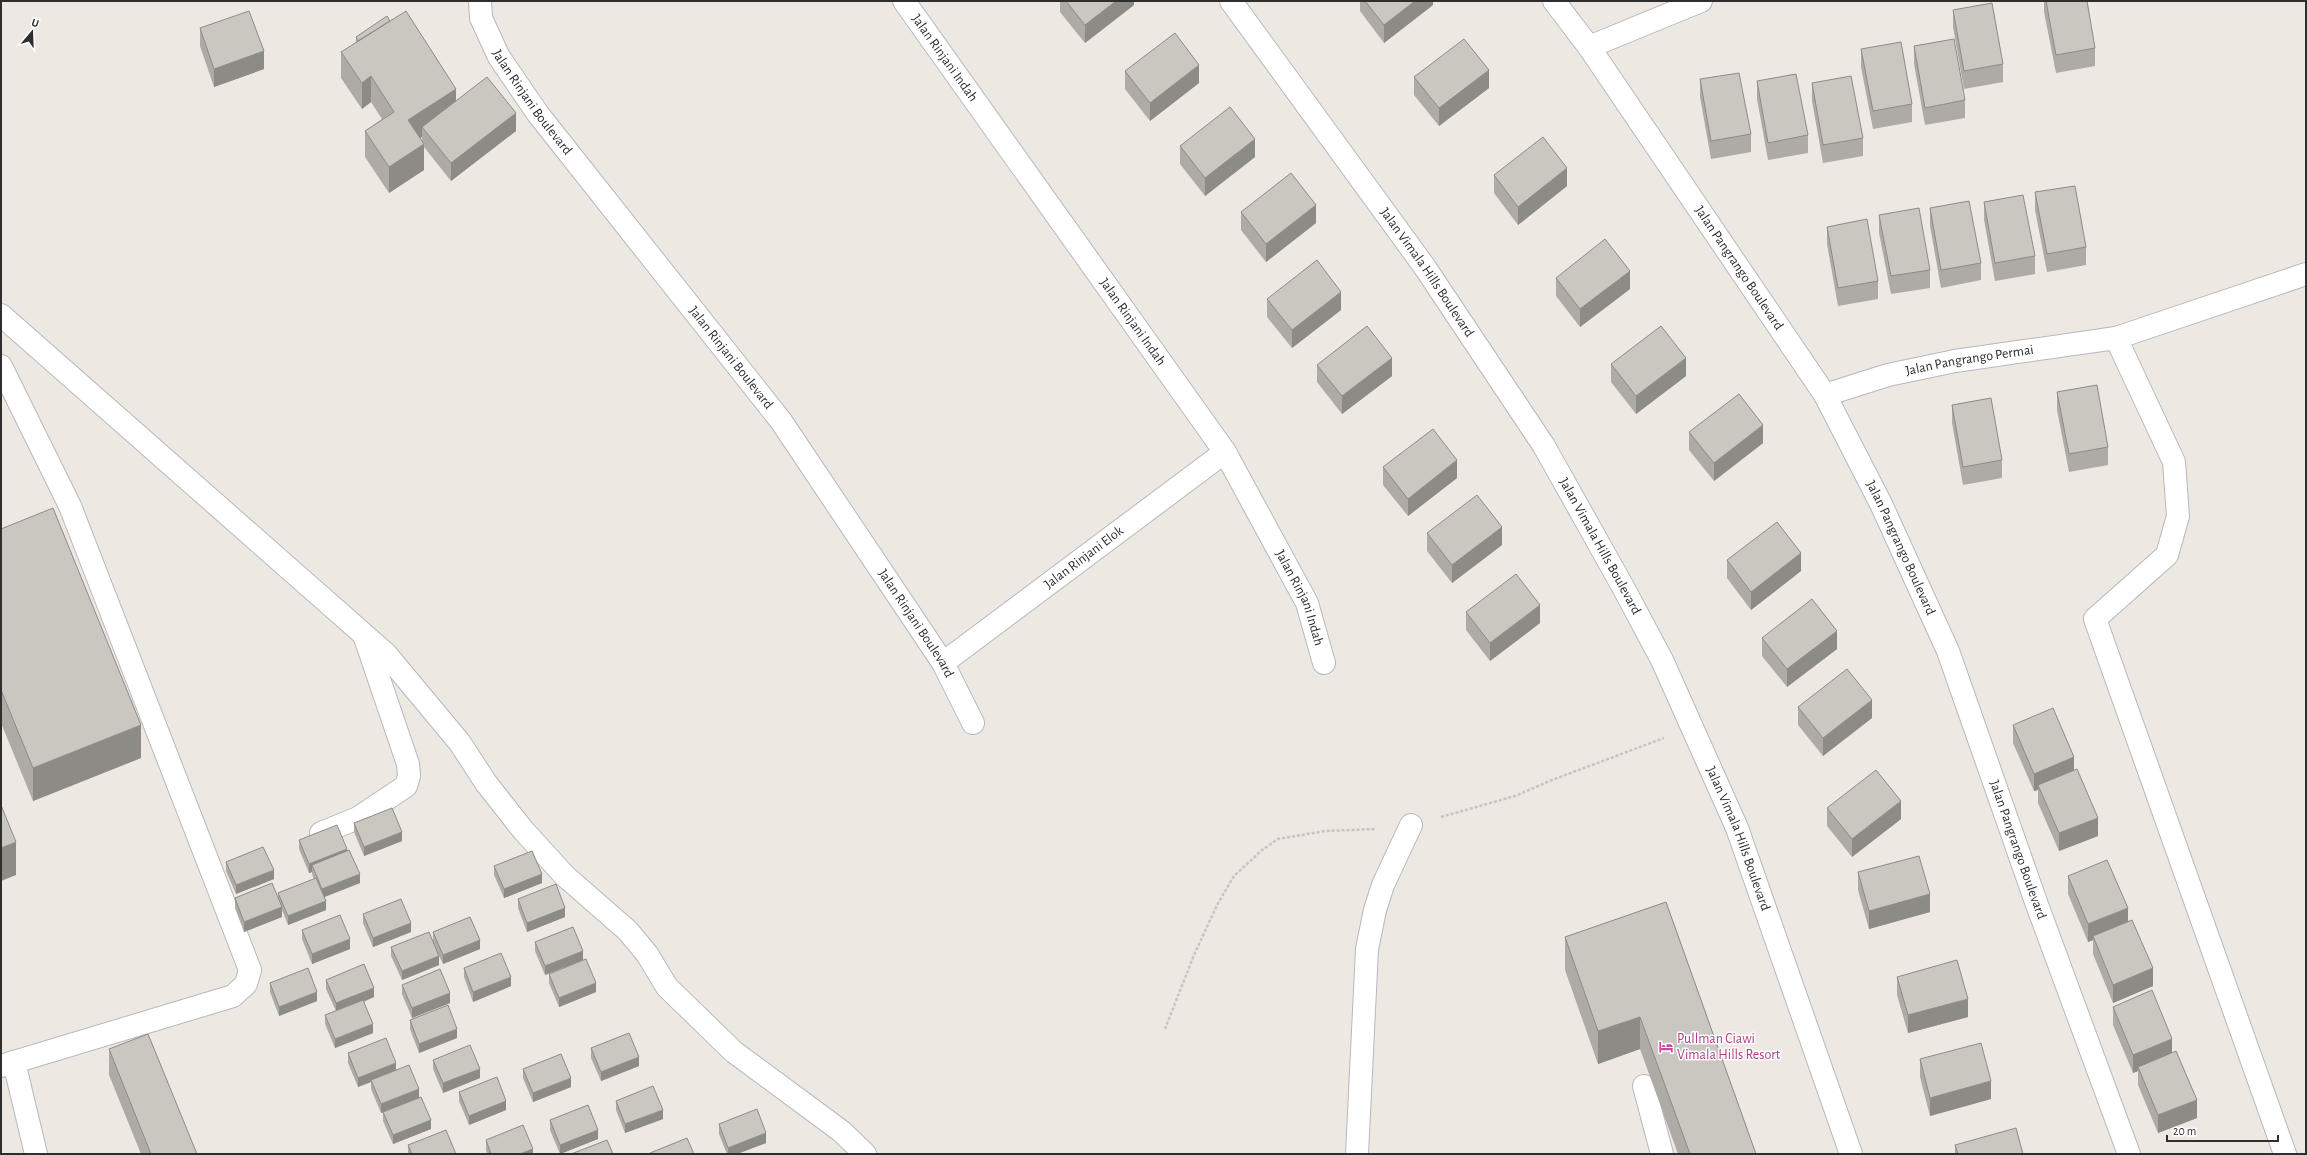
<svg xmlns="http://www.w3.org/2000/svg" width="2307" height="1155" font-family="'Alegreya Sans',sans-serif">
	<rect width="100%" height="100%" fill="#eee8e2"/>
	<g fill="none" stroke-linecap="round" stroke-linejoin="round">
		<defs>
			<g id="minor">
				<path id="s1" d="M 480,1 L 481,18 L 499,57 L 538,114 L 781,421 L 943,663 L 973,723"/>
				<path id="s2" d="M 904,1 L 1225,452 L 1307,603 L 1324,663"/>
				<path id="s3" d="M 1231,1 L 1424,266 L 1544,446 L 1623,587 L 1662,660 L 1737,828 L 1851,1154"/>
				<path id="s4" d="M 1554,1 L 1589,47 L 1825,395 L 1881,504 L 1948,651 L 2036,902 L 2129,1154"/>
				<path d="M 1589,47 L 1701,1"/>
				<path d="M 1,315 L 386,654 L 460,743 L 486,783 L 523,830 L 565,876 L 628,931 L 647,954 L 667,987 L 734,1052 L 841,1131 L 865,1154"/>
				<path d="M 1,366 L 70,506 L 250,970 L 246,984 L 233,996 L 1,1066"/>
				<path id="s5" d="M 1825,395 L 1888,375 L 1955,361 L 2116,338"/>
				<path id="s6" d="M 943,663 L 1225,452"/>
				<path d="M 321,833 L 358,818 L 406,786 L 409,776 L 408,764 L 364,635"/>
				<path d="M 14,1062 L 36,1154"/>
				<path d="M 1644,1086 L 1662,1154"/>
				<path d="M 1357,1154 L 1367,949 L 1375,910 L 1383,885 L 1411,825"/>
				<path d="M 2285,1154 L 2095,619 L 2167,555 L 2178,516 L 2174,462 L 2116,338 L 2306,274"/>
			</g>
		</defs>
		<use href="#minor" stroke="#b5b8c0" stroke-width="24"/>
		<path stroke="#c4c4c4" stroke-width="2.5" stroke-dasharray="3 2" stroke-linecap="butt" d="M 1441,817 L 1515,796 L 1552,780 L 1664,738
			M 1165,1029 L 1194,955 L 1217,905 L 1234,876 L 1262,850 L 1278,839 L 1325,831 L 1375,829"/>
		<use href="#minor" stroke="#fff" stroke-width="22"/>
	</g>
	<path fill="#aeaaa5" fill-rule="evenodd" d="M 1060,1 L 1134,1 L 1134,5 L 1085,43 L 1060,12 Z
		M 1360,1 L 1433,1 L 1433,5 L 1384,43 L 1360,11 Z
		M 2044,1 L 2087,1 L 2095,48 L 2095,66 L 2056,73 L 2044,12 Z
		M 1953,10 L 2003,64 L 2003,82 L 1964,89 L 1953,27 Z
		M 390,21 L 456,100 L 516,131 L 451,181 L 424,147 L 424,170 L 389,193 L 365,157 L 365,131 L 382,119 L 371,102 L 362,109 L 341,78 L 341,52 L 356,43 L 356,37 ZM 422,137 L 422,141 L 420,138 Z
		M 200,28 L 264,69 L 214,87 L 200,46 Z
		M 1914,46 L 1965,100 L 1965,118 L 1925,125 L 1914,64 Z
		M 1861,49 L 1912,104 L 1912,122 L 1873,129 L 1861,67 Z
		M 1125,71 L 1199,83 L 1150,121 L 1125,89 Z
		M 1414,77 L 1489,88 L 1439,126 L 1414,95 Z
		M 1700,79 L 1751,134 L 1751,152 L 1711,159 L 1700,97 Z
		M 1757,81 L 1808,135 L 1808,153 L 1768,160 L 1757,99 Z
		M 1812,83 L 1863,138 L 1863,156 L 1823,163 L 1812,101 Z
		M 1180,146 L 1255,157 L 1205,196 L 1180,164 Z
		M 1494,175 L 1567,186 L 1518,225 L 1494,193 Z
		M 2035,192 L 2086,247 L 2086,265 L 2047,272 L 2035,210 Z
		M 1984,202 L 2035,256 L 2035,274 L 1995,281 L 1984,220 Z
		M 1930,208 L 1981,263 L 1981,280 L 1941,288 L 1930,226 Z
		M 1241,212 L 1316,223 L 1266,262 L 1241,230 Z
		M 1879,215 L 1930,270 L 1930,288 L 1891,294 L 1879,233 Z
		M 1827,227 L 1878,281 L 1878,299 L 1838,306 L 1827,244 Z
		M 1556,278 L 1630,289 L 1580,327 L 1556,296 Z
		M 1267,299 L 1341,310 L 1292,348 L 1267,317 Z
		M 1611,364 L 1686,376 L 1636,414 L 1611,382 Z
		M 1317,365 L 1392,376 L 1342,414 L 1317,382 Z
		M 2057,392 L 2108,447 L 2108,465 L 2069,472 L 2057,410 Z
		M 1952,405 L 2002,460 L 2002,478 L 1963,485 L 1952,423 Z
		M 1689,432 L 1763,443 L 1714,481 L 1689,450 Z
		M 1383,467 L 1457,478 L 1408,516 L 1383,485 Z
		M 1,529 L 141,758 L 33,801 L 1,723 Z
		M 1427,533 L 1502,545 L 1452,583 L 1427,551 Z
		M 1727,560 L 1801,571 L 1751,610 L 1727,578 Z
		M 1466,612 L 1540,623 L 1490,661 L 1466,630 Z
		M 1762,638 L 1837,649 L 1787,687 L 1762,656 Z
		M 1798,707 L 1872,718 L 1823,756 L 1798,725 Z
		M 2013,725 L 2074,770 L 2098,836 L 2059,851 L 2038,803 L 2038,790 L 2034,791 L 2013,743 Z
		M 1827,808 L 1901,819 L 1852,857 L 1827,826 Z
		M 354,823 L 402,841 L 364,856 L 354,832 Z
		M 299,840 L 347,851 L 360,883 L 324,897 L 326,910 L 288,925 L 282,910 L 282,917 L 244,932 L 235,908 L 235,898 L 278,899 L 278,893 L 314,879 L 312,874 L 312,872 L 309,873 L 299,849 Z
		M 226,862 L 274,879 L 236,894 L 226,871 Z
		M 494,866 L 542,883 L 504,898 L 494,875 Z
		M 1858,872 L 1930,912 L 1869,929 L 1858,890 Z
		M 2068,876 L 2128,922 L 2153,986 L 2113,1003 L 2093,954 L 2093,940 L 2088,942 L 2068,894 Z
		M 518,899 L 565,917 L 527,932 L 518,908 Z
		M 1666,902 L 1756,1154 L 1678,1154 L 1640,1049 L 1598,1064 L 1565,970 L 1565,937 Z
		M 363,914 L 411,932 L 373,947 L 363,923 Z
		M 573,927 L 545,975 L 535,951 L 535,942 Z
		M 302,930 L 350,949 L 312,964 L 302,939 Z
		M 433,932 L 480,949 L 443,964 L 439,956 L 439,965 L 402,980 L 391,956 L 391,947 L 433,941 Z
		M 464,968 L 511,986 L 473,1002 L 464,977 Z
		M 549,974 L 596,992 L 559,1007 L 549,983 Z
		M 1897,977 L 1968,1017 L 1908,1033 L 1897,995 Z
		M 326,980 L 374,997 L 364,1002 L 373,1033 L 335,1048 L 325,1024 L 325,1015 L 336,1011 L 326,989 Z
		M 270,983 L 317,1001 L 279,1016 L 270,992 Z
		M 402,985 L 450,1003 L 412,1018 L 402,994 Z
		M 2113,1007 L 2172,1052 L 2197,1118 L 2158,1133 L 2138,1085 L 2138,1071 L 2133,1073 L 2113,1025 Z
		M 410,1020 L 457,1038 L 419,1053 L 410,1029 Z
		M 591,1048 L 639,1066 L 601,1081 L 591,1058 Z
		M 109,1049 L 197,1154 L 141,1154 L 109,1075 Z
		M 348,1053 L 396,1070 L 419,1097 L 431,1129 L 393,1144 L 383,1121 L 383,1112 L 381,1113 L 371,1089 L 371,1082 L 358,1087 L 348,1063 Z
		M 1920,1059 L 1991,1099 L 1930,1116 L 1920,1077 Z
		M 433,1060 L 480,1078 L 443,1093 L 433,1069 Z
		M 523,1069 L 571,1087 L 533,1102 L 523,1078 Z
		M 459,1092 L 506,1110 L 469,1125 L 459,1101 Z
		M 616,1101 L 663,1119 L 625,1133 L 616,1110 Z
		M 550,1120 L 598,1139 L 560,1154 L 550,1130 Z
		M 719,1124 L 766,1143 L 737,1154 L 727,1154 L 719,1134 Z
		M 486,1140 L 533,1154 L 487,1154 L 486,1150 Z
		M 408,1145 L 456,1154 L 408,1154 Z
		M 1955,1145 L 2023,1154 L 1955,1154 Z"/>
	<path fill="#8d8b86" d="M 1116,1 L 1134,1 L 1134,5 L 1085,43 L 1085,25 Z
		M 1415,1 L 1433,1 L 1433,5 L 1384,43 L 1384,25 Z
		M 264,51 L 264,69 L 214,87 L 214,69 Z
		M 1199,65 L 1199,83 L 1150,121 L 1150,103 Z
		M 1489,70 L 1489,88 L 1439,126 L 1439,108 Z
		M 371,76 L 371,102 L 362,109 L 362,83 Z
		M 456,89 L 456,115 L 422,127 L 422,137 L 408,146 L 408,120 Z
		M 516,113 L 516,131 L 451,181 L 451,163 Z
		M 1255,139 L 1255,157 L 1205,196 L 1205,178 Z
		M 424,144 L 424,170 L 389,193 L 389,167 Z
		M 1567,168 L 1567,186 L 1518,225 L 1518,207 Z
		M 1316,205 L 1316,223 L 1266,262 L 1266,244 Z
		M 1630,271 L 1630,289 L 1580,327 L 1580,309 Z
		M 1341,292 L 1341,310 L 1292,348 L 1292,330 Z
		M 1392,358 L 1392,376 L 1342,414 L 1342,396 Z
		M 1686,358 L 1686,376 L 1636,414 L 1636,396 Z
		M 1763,425 L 1763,443 L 1714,481 L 1714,463 Z
		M 1457,460 L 1457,478 L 1408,516 L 1408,499 Z
		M 1502,527 L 1502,545 L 1452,583 L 1452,565 Z
		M 1801,553 L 1801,571 L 1751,610 L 1751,592 Z
		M 1540,605 L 1540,623 L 1490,661 L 1490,643 Z
		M 1837,631 L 1837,649 L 1787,687 L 1787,669 Z
		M 1872,700 L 1872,718 L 1823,756 L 1823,738 Z
		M 141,725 L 141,758 L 33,801 L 33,768 Z
		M 2074,757 L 2074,775 L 2038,785 L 2038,790 L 2034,791 L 2034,774 Z
		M 1901,801 L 1901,819 L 1852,857 L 1852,839 Z
		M 2098,818 L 2098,836 L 2059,851 L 2059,833 Z
		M 402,832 L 402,841 L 364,856 L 364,847 Z
		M 16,842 L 16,875 L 1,881 L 1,848 Z
		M 347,849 L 347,858 L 312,865 L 312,872 L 309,873 L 309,864 Z
		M 274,870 L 274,879 L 236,894 L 236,885 Z
		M 360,874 L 360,883 L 322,898 L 322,889 Z
		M 542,874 L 542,883 L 504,898 L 504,889 Z
		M 1930,894 L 1930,912 L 1869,929 L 1869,911 Z
		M 326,901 L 326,910 L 288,925 L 288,916 Z
		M 282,907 L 282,917 L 244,932 L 244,922 Z
		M 565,908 L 565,917 L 527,932 L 527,923 Z
		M 2128,908 L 2128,926 L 2093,936 L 2093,940 L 2088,942 L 2088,924 Z
		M 411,923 L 411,932 L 373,947 L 373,938 Z
		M 350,939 L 350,949 L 312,964 L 312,954 Z
		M 480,940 L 480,949 L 443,964 L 443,955 Z
		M 583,951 L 583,960 L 545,975 L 545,966 Z
		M 439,956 L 439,965 L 402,980 L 402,971 Z
		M 2153,968 L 2153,986 L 2113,1003 L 2113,985 Z
		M 511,977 L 511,986 L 473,1002 L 473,992 Z
		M 596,983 L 596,992 L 559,1007 L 559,998 Z
		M 374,988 L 374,997 L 336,1012 L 336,1003 Z
		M 317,992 L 317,1001 L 279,1016 L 279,1007 Z
		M 450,993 L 450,1003 L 412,1018 L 412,1008 Z
		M 1968,999 L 1968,1017 L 1908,1033 L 1908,1015 Z
		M 1640,1017 L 1640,1049 L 1598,1064 L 1598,1031 Z
		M 373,1024 L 373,1033 L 335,1048 L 335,1039 Z
		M 457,1029 L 457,1038 L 419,1053 L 419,1044 Z
		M 2172,1039 L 2172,1057 L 2138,1067 L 2138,1071 L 2133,1073 L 2133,1055 Z
		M 639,1057 L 639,1066 L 601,1081 L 601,1072 Z
		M 396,1063 L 396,1072 L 371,1080 L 371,1082 L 358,1087 L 358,1078 Z
		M 480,1069 L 480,1078 L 443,1093 L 443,1083 Z
		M 571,1078 L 571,1087 L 533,1102 L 533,1093 Z
		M 1991,1081 L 1991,1099 L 1930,1116 L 1930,1098 Z
		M 419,1089 L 419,1098 L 381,1113 L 381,1104 Z
		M 2197,1100 L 2197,1118 L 2158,1133 L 2158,1115 Z
		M 506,1101 L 506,1110 L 469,1125 L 469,1116 Z
		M 663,1110 L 663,1119 L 625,1133 L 625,1124 Z
		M 431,1120 L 431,1129 L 393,1144 L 393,1135 Z
		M 598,1130 L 598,1139 L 560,1154 L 560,1145 Z
		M 766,1133 L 766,1143 L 737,1154 L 728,1154 L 728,1148 Z
		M 533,1149 L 533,1154 L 520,1154 Z"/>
	<path fill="#cac6c0" stroke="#8d8b86" d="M 1066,1 L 1116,1 L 1085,25 Z
		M 1365,1 L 1415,1 L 1384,25 Z
		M 2046,1 L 2087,1 L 2095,48 L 2056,55 Z
		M 1992,3 L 2003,64 L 1964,71 L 1953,10 Z
		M 249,11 L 264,51 L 214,69 L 200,28 Z
		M 406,11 L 456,89 L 408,120 L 424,144 L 389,167 L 365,131 L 394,112 L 371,76 L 362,83 L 341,52 Z
		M 387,16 L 390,21 L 358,41 L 356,37 Z
		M 1175,33 L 1199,65 L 1150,103 L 1125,71 Z
		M 1464,39 L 1489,70 L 1439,108 L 1414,77 Z
		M 1954,39 L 1965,100 L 1925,108 L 1914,46 Z
		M 1901,42 L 1912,104 L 1873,111 L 1861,49 Z
		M 1739,73 L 1751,134 L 1711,141 L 1700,79 Z
		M 1796,74 L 1808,135 L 1768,143 L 1757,81 Z
		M 1851,76 L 1863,138 L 1823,145 L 1812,83 Z
		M 487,77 L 516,113 L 451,163 L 422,127 Z
		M 1230,107 L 1255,139 L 1205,178 L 1180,146 Z
		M 1543,137 L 1567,168 L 1518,207 L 1494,175 Z
		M 1291,173 L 1316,205 L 1266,244 L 1241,212 Z
		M 2075,186 L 2086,247 L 2047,254 L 2035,192 Z
		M 2023,195 L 2035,256 L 1995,263 L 1984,202 Z
		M 1969,201 L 1981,263 L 1941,270 L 1930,208 Z
		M 1919,208 L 1930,270 L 1891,276 L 1879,215 Z
		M 1867,219 L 1878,281 L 1838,288 L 1827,227 Z
		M 1605,239 L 1630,271 L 1580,309 L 1556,278 Z
		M 1317,260 L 1341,292 L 1292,330 L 1267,299 Z
		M 1367,326 L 1392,358 L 1342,396 L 1317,365 Z
		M 1661,326 L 1686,358 L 1636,396 L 1611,364 Z
		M 2097,385 L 2108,447 L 2069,454 L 2057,392 Z
		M 1739,394 L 1763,425 L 1714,463 L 1689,432 Z
		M 1991,398 L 2002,460 L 1963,467 L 1952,405 Z
		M 1433,429 L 1457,460 L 1408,499 L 1383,467 Z
		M 1477,495 L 1502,527 L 1452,565 L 1427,533 Z
		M 53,508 L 141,725 L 33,768 L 1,690 L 1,529 Z
		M 1777,522 L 1801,553 L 1751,592 L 1727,560 Z
		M 1516,574 L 1540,605 L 1490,643 L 1466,612 Z
		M 1812,599 L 1837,631 L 1787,669 L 1762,638 Z
		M 1847,669 L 1872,700 L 1823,738 L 1798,707 Z
		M 2053,708 L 2074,757 L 2034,774 L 2013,725 Z
		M 2077,769 L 2098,818 L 2059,833 L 2038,785 Z
		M 1876,770 L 1901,801 L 1852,839 L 1827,808 Z
		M 1,805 L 16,842 L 1,848 Z
		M 392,808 L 402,832 L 364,847 L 354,823 Z
		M 337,825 L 347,849 L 309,864 L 299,840 Z
		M 263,847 L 274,870 L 236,885 L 226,862 Z
		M 349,850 L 360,874 L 322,889 L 312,865 Z
		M 532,851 L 542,874 L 504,889 L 494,866 Z
		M 1919,856 L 1930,894 L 1869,911 L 1858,872 Z
		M 2107,860 L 2128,908 L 2088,924 L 2068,876 Z
		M 316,878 L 326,901 L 288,916 L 278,893 Z
		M 272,883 L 282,907 L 244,922 L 235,898 Z
		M 556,884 L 565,908 L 527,923 L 518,899 Z
		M 401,899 L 411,923 L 373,938 L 363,914 Z
		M 1666,902 L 1756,1154 L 1690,1154 L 1640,1017 L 1598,1031 L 1565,937 Z
		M 340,915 L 350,939 L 312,954 L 302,930 Z
		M 470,917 L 480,940 L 443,955 L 433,932 Z
		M 2132,920 L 2153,968 L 2113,985 L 2093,936 Z
		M 573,927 L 583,951 L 545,966 L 535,942 Z
		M 429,932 L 439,956 L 402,971 L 391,947 Z
		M 501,953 L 511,977 L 473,992 L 464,968 Z
		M 586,959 L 596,983 L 559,998 L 549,974 Z
		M 1957,960 L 1968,999 L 1908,1015 L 1897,977 Z
		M 364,964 L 374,988 L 336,1003 L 326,980 Z
		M 308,968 L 317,992 L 279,1007 L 270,983 Z
		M 440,969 L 450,993 L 412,1008 L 402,985 Z
		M 2152,990 L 2172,1039 L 2133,1055 L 2113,1007 Z
		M 363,1000 L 373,1024 L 335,1039 L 325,1015 Z
		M 448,1005 L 457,1029 L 419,1044 L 410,1020 Z
		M 629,1033 L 639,1057 L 601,1072 L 591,1048 Z
		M 148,1034 L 197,1154 L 151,1154 L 109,1049 Z
		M 386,1038 L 396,1063 L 358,1078 L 348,1053 Z
		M 1981,1043 L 1991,1081 L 1930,1098 L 1920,1059 Z
		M 470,1045 L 480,1069 L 443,1083 L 433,1060 Z
		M 2176,1051 L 2197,1100 L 2158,1115 L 2138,1067 Z
		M 561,1054 L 571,1078 L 533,1093 L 523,1069 Z
		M 409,1065 L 419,1089 L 381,1104 L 371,1080 Z
		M 497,1077 L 506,1101 L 469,1116 L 459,1092 Z
		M 653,1086 L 663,1110 L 625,1124 L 616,1101 Z
		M 421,1097 L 431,1120 L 393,1135 L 383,1112 Z
		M 588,1105 L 598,1130 L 560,1145 L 550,1120 Z
		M 757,1109 L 766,1133 L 728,1148 L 719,1124 Z
		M 523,1125 L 533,1149 L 520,1154 L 491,1154 L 486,1140 Z
		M 2016,1128 L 2023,1154 L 1958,1154 L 1955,1145 Z
		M 446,1130 L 456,1154 L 412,1154 L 408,1145 Z
		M 687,1138 L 694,1154 L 650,1154 L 650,1153 Z
		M 607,1140 L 613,1154 L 571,1154 Z"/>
	<defs>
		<symbol id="hotel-bare" viewBox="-9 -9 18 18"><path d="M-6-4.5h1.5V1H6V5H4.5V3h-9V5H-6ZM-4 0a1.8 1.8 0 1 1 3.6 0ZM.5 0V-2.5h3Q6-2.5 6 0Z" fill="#d1479c" stroke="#fff" stroke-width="2.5" paint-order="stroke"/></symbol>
	</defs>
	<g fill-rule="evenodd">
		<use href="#hotel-bare" x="1656" y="1037" width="20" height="20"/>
	</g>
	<g text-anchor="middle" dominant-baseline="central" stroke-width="3" stroke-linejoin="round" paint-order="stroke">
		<g font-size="14" fill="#2e2e2e" stroke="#fff">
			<text stroke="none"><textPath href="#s2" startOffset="70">Jalan Rinjani Indah</textPath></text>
			<text stroke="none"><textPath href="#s1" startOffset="116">Jalan Rinjani Boulevard</textPath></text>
			<text stroke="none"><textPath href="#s4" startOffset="325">Jalan Pangrango Boulevard</textPath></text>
			<text stroke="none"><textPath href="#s3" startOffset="335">Jalan Vimala Hills Boulevard</textPath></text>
			<text stroke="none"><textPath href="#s2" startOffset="394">Jalan Rinjani Indah</textPath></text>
			<text stroke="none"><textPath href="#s1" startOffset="440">Jalan Rinjani Boulevard</textPath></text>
			<text stroke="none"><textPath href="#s5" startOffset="149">Jalan Pangrango Permai</textPath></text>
			<text stroke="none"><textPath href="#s3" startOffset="659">Jalan Vimala Hills Boulevard</textPath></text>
			<text stroke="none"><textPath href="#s4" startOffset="649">Jalan Pangrango Boulevard</textPath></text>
			<text stroke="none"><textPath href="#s6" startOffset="176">Jalan Rinjani Elok</textPath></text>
			<text stroke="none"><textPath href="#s2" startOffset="718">Jalan Rinjani Indah</textPath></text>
			<text stroke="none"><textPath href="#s1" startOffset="764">Jalan Rinjani Boulevard</textPath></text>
			<text stroke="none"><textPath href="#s3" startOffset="983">Jalan Vimala Hills Boulevard</textPath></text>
			<text stroke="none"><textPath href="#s4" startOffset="973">Jalan Pangrango Boulevard</textPath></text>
		</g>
		<g font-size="14" fill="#b23c85" stroke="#fff" text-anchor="start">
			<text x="1677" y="1039">Pullman Ciawi<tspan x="1677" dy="16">Vimala Hills Resort</tspan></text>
		</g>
	</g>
	<rect width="2307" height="1155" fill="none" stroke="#2e2e2e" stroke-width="4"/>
	<g transform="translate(32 32) rotate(19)" stroke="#ffffff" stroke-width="3" paint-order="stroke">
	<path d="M0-3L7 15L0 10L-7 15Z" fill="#2e2e2e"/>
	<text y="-6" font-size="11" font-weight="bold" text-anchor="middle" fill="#2e2e2e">U</text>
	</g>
	<path d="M2167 1135v6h111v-6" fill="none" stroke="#2e2e2e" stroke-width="2"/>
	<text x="2173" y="1135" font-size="12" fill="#2e2e2e" stroke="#ffffff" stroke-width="3" paint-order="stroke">20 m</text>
</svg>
